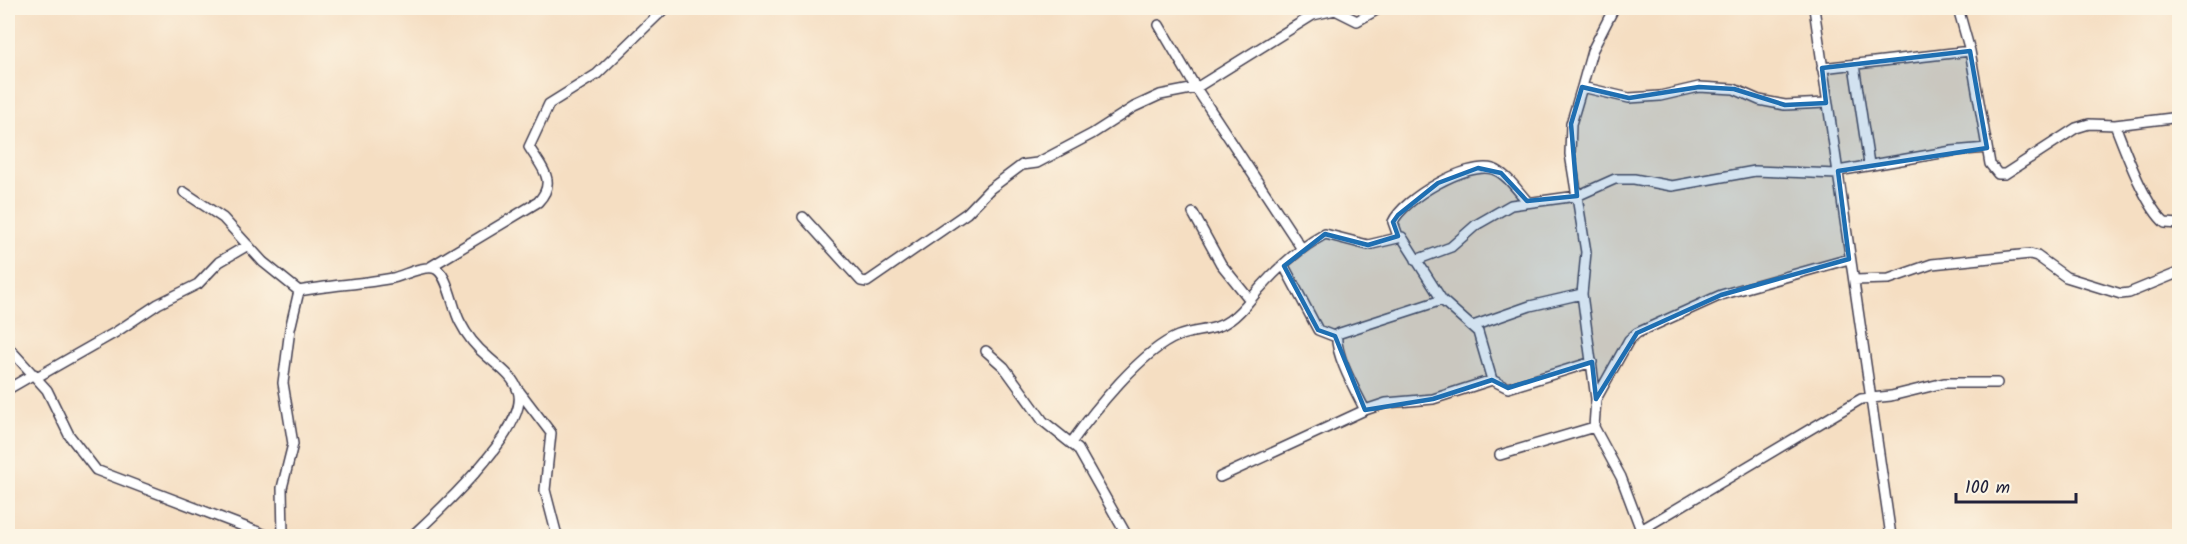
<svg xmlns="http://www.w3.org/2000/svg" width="2187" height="544" font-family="Kalam,sans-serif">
	<rect width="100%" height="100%" fill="#fcf5e5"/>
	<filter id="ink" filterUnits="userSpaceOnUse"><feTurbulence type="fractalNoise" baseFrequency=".0167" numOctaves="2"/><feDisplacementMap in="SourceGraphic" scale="12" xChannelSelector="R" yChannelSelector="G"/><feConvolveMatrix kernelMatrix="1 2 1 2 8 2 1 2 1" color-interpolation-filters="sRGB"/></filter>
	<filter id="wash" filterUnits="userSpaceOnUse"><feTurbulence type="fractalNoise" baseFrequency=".008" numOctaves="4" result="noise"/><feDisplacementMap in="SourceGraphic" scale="24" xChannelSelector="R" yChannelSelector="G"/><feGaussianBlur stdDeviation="1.35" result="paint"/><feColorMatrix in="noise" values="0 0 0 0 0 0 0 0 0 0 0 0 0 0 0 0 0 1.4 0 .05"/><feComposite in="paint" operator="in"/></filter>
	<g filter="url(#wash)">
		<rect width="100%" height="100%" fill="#f5dec2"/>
	</g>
	<g filter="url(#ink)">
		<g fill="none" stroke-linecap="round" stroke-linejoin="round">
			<defs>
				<path id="minor" d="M 1614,8 L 1592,51 L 1582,87 L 1571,124 L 1570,154 L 1586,252 L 1582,294 L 1596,399 L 1594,427 L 1621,477 L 1641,530 L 1636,536
					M 1814,8 L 1891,536
					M 1958,8 L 1970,51 L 1990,164 L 1998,174 L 2005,174 L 2076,128 L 2089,124 L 2115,125 L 2180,117
					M 1159,25 L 1196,88 L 1302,249
					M 1854,65 L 1869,164
					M 1822,68 L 1970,51
					M 1582,87 L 1629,98 L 1660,96 L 1699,87 L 1734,89 L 1759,100 L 1785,105 L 1826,103
					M 2115,125 C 2125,150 2145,206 2165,223 L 2180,224
					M 1838,171 L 1952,151 L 1987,148
					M 184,192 L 223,218 L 263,262 L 299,291 L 290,329 L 283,383 L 293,444 L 282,488 L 283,536
					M 1193,213 L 1221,264 L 1250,300
					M 803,217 L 861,281 L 867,282 L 967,213 L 990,189 L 1022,165 L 1037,163 L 1092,134 L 1134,107 L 1160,95 L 1196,88 L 1313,15 L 1335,10 L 1357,21 L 1380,8
					M 1398,236 L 1393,222 C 1403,199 1467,161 1493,169 C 1507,174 1517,190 1527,201
					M 1416,260 L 1451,247 L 1476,225 L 1511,205 L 1577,196 L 1615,179 L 1634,179 L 1672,186 L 1755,171 L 1838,174
					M 1284,266 L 1318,330 L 1336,337
					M 430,267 L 538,202 C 558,181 541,167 529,147 L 549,104 L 597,74 L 665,8
					M 1854,280 L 1889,279 L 1932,264 L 2030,254 L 2037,256 L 2066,277 L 2121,294 L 2129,293 L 2180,272
					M 299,291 C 330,285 362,284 393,278 C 405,275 421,266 433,268 C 448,270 452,308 460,322 C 466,334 477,348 488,357 C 499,367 513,376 518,391 C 531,426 437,513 412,536
					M 1473,326 L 1530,306 L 1582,294
					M 8,347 L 47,390 L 69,435 L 96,470 L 269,536
					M 986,351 L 1004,367 L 1043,421 L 1078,449 L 1127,536
					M 37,377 L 116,332 L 158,304 L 198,284 L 219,262 L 248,245
					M 8,389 L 34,374
					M 519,391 L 551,433 L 545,490 L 556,532 L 559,536
					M 1596,399 L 1629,340 L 1637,333 L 1721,295 L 1849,259
					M 1365,410 C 1356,392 1334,353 1337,334 L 1442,300
					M 1071,443 C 1093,412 1142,350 1178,336 C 1196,329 1214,332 1230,320 C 1243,311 1251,298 1261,287 C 1279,267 1301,247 1325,234 L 1368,245 L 1402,237 L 1442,300 L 1478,332 L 1492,380
					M 1500,455 L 1594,427
					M 1220,477 L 1365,410 L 1386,403 L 1433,399 L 1492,380 L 1508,388 L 1592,362
					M 1641,530 L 1861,399 L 1891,396 L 1944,383 L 1997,383"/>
			</defs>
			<use href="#minor" stroke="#423e4f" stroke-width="12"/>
			<use href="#minor" stroke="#fff" stroke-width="9"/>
		</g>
	</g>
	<path fill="#1f6fb2" fill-opacity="0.2" stroke="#1f6fb2" stroke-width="4.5" stroke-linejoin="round" d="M 1970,51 L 1987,148 L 1838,171 L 1849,259 L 1721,295 L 1637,333 L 1596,399 L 1592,362 L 1508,388 L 1492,380 L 1433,399 L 1365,410 L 1335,336 L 1318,330 L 1284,266 L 1325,234 L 1368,245 L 1398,236 L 1393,222 L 1398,215 L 1438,183 L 1478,168 L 1501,173 L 1527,201 L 1577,196 L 1571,124 L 1582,87 L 1629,98 L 1699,87 L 1734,89 L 1785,105 L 1826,103 L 1822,68 Z"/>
	<rect width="2187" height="544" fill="none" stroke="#fcf5e5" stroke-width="30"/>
	<path d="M1956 493v9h120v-9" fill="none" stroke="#22223b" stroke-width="3"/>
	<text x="1965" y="493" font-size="18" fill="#22223b" stroke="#fcf5e5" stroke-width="4.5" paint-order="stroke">100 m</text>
</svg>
